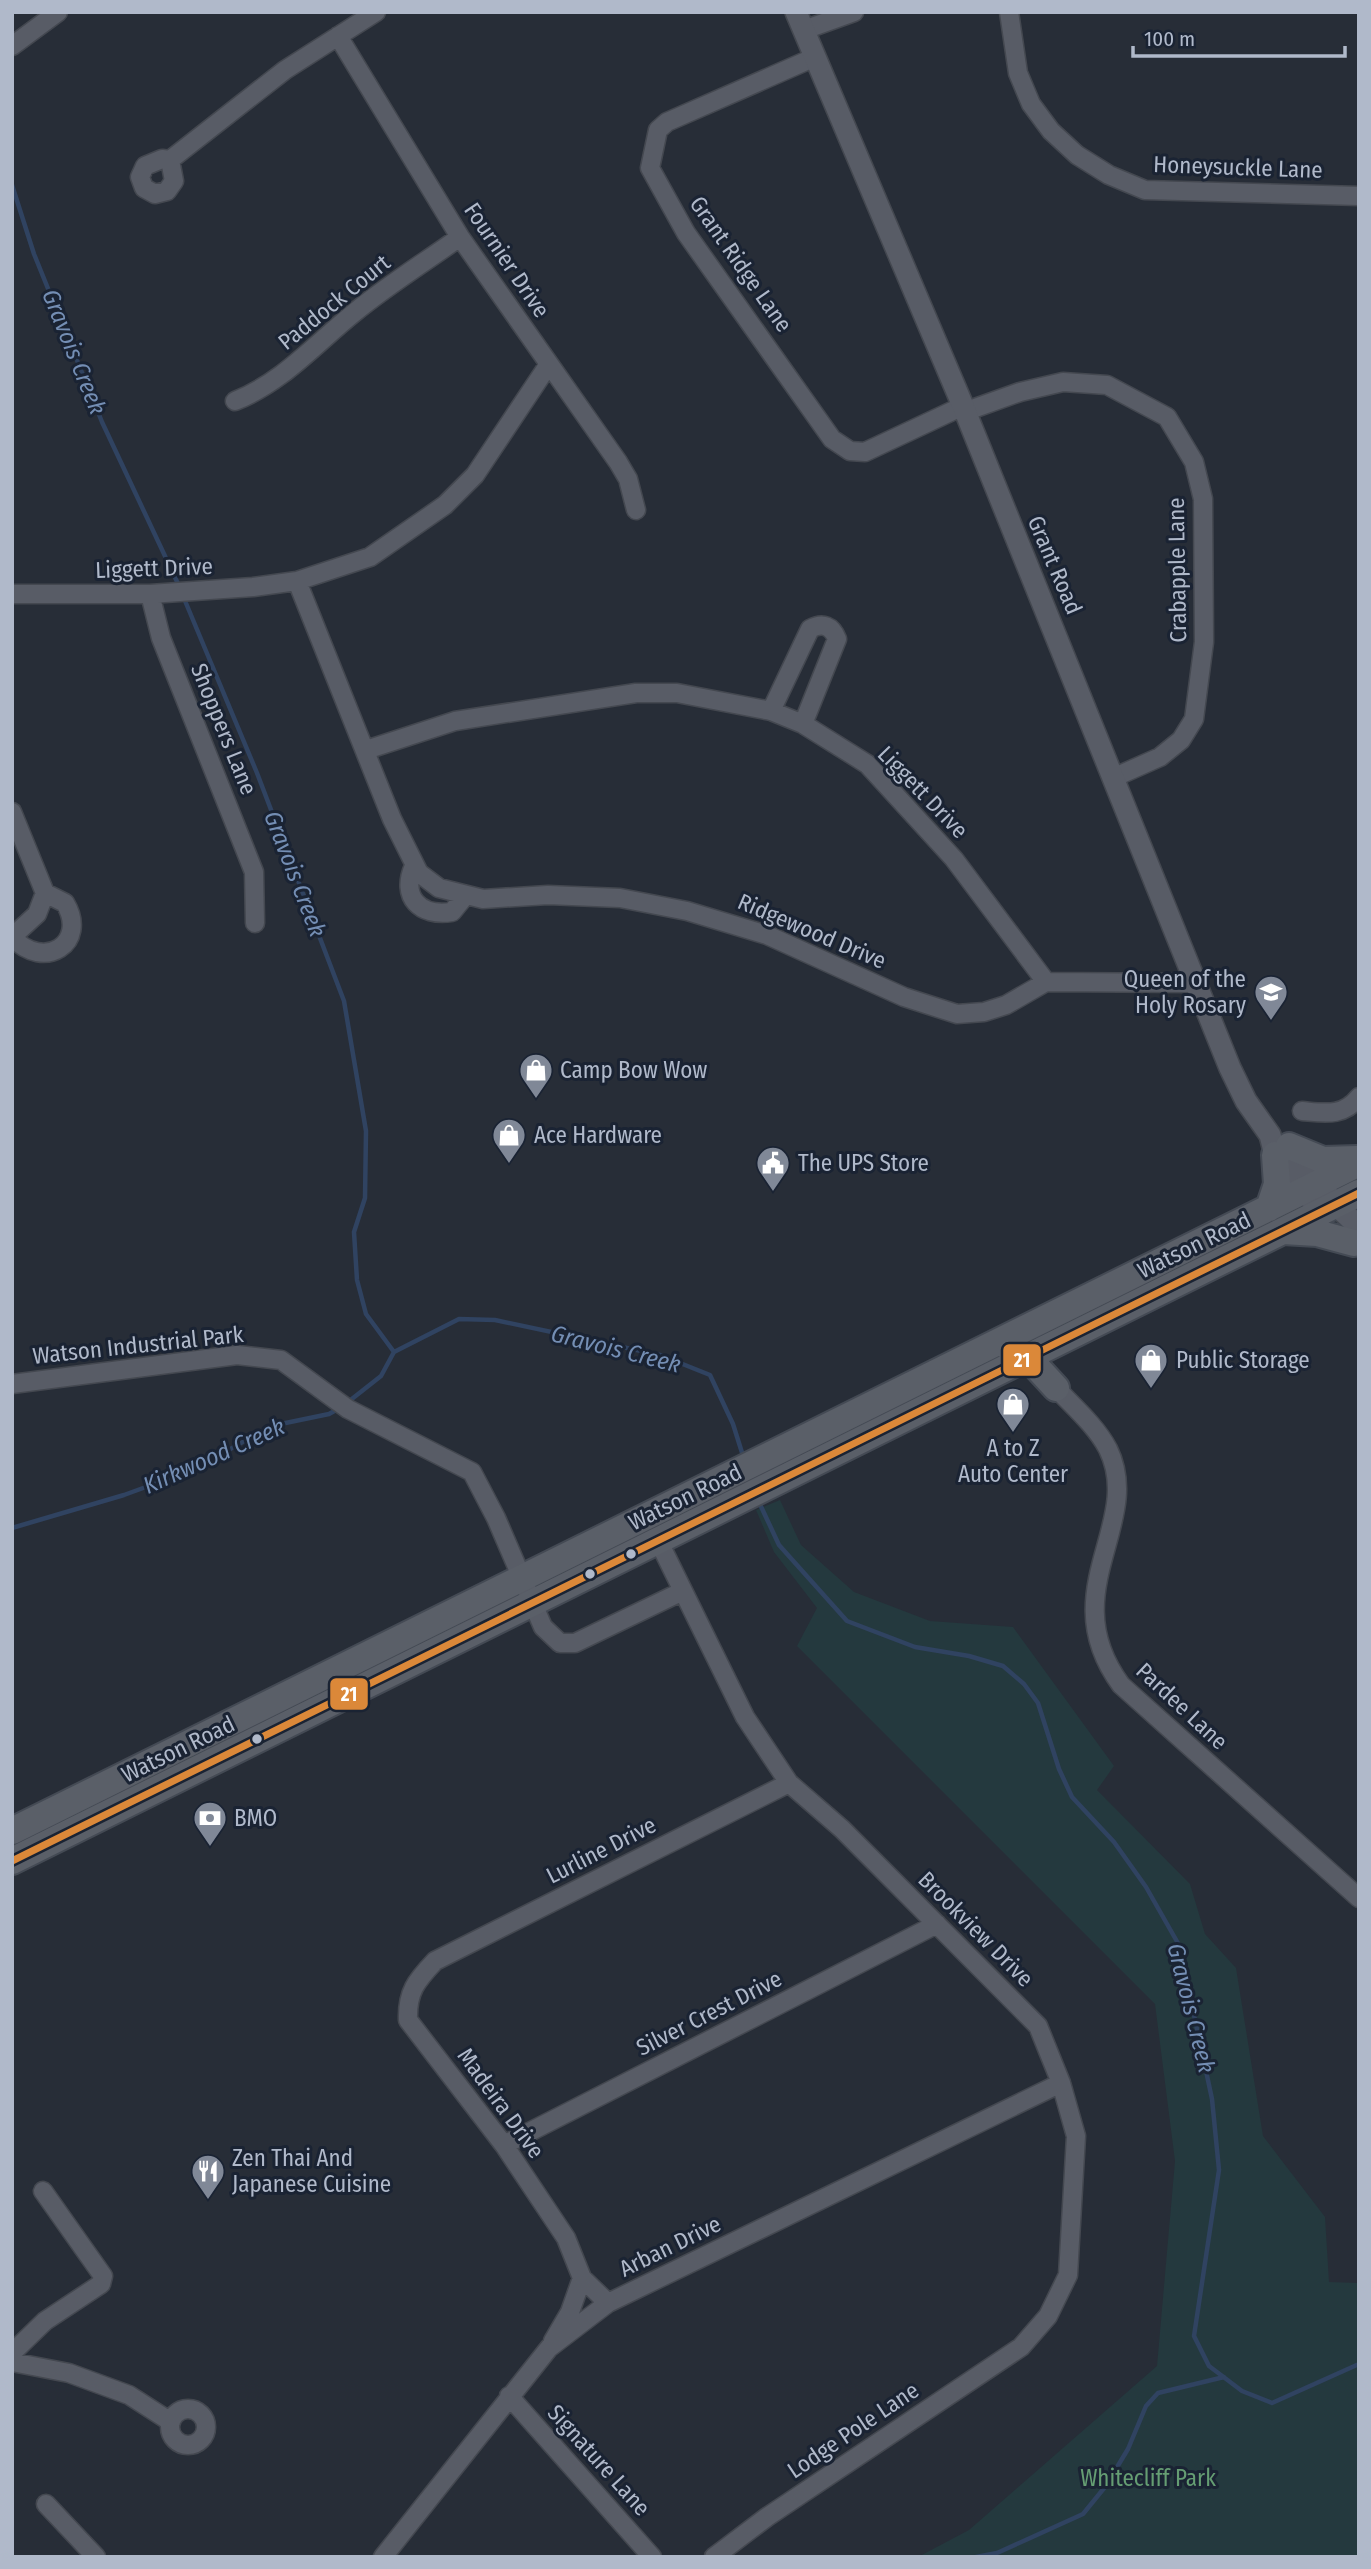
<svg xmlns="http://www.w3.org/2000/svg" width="1371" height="2569" font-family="'Fira Sans Condensed',sans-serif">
	<rect width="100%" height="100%" fill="#272d37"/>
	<path fill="#24393e" d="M 780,1500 L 801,1545 L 854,1592 L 930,1621 L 1013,1627 L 1114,1766 L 1097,1790 L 1190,1884 L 1205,1934 L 1236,1968 L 1263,2136 L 1325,2217 L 1329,2282 L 1359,2283 L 1359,2557 L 918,2557 L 969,2530 L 1157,2366 L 1175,2161 L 1155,2004 L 797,1646 L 817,1608 L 774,1552 L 756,1510 Z"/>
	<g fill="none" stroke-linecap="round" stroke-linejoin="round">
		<path stroke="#304361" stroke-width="4.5" d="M 12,185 L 34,254 L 102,422 L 180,588
			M 183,596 L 257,773 L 344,1001 L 366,1131 L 365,1198 L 354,1232 L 357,1280 L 366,1314 L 394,1352 L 459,1319 L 495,1320 L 660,1355 L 710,1375 L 733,1424 L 744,1459
			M 348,1402 L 381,1376 L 394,1352
			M 758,1500 L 779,1545 L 847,1621 L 915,1647 L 969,1656 L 1003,1666 L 1024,1684 L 1038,1703 L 1059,1769 L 1072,1797 L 1114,1842 L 1146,1887 L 1179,1945 L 1212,2099 L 1219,2170 L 1194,2336 L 1209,2366 L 1242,2391 L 1272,2403 L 1359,2364
			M 12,1528 L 124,1495 L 195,1469 L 271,1426 L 329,1414 L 338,1409
			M 976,2557 L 997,2553 L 1083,2514 L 1105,2487 L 1128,2449 L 1146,2406 L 1158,2393 L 1224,2377"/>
		<defs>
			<path id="minor" d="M 1009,12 L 1018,73 L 1031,104 L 1051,131 L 1077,155 L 1109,175 L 1145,190 L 1359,196
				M 804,30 L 854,12
				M 338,36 L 460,237 L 618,462 L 628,479 L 636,510
				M 12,46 L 58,12
				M 813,58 L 667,122 L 658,130 L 650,168 L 686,233 L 832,439 L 850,451 L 865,452 L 963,406
				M 162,159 L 170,160 L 174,181 L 167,191 L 155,194 L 144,188 L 140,177 L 145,166 Z
				M 170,160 L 285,70 L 376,12
				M 235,401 C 283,382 315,344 355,312 C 388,285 425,262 460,237
				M 964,412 L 1020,392 L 1063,382 L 1107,385 L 1167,417 L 1194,462 L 1203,499 L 1204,642 L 1194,719 L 1181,740 L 1160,757 L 1115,777
				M 297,581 L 392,819 L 419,873 L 439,888 L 483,899 L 548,895 L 620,898 L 687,911 L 767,935 L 904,997 L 957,1014 L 984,1012 L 1006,1005 L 1046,982
				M 12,594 L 150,594 L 253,587 L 297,581 L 370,557 L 445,505 L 475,475 L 549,364
				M 150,594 L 161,638 L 254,872 L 255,923
				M 771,711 L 810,629 C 823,622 832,626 837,639 L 803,724
				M 366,750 L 455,721 L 636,693 L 677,693 L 771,711 L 803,724 L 867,764 L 954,859 L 1046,982 L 1195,983
				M 12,812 L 45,893 L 37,914 L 12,937 C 44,972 89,943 65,903 L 45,893
				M 414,866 C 400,897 420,917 452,912 L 465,896
				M 1302,1111 C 1325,1113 1343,1117 1359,1097
				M 12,1384 L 237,1355 L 281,1360 L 348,1409 L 472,1472 L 496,1518 L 543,1627 L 560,1643 L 575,1643 L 683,1591
				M 1056,1388 C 1073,1406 1096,1426 1108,1449 C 1145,1524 1052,1591 1121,1685 L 1359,1898
				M 658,1540 L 745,1717 L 789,1783 L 842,1829 L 1038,2026 L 1061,2083 L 1076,2136 L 1068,2275 L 1048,2316 L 1021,2347 L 767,2517 L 714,2557
				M 504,2145 L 937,1924
				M 608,2303 L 582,2278 L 566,2238 L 504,2145 L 408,2020 C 407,1992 416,1981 435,1961 L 789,1783
				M 553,2341 L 570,2312 L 582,2278
				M 12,2353 L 45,2321 L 101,2284 L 103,2276 L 43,2191
				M 12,2362 L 69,2373 L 129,2395 L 171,2422
				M 509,2396 L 652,2557
				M170 2427a18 18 0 1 1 36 0a18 18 0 1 1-36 0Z
				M 46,2504 L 96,2557
				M 383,2557 L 549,2348 L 608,2303 L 1061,2083"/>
			<path id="tertiary" d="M 796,12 L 963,406 L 1230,1068 L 1246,1101 L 1270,1135 L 1275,1155 L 1313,1201
				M 1289,1147 L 1335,1204 L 1359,1227"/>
			<path id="primary" d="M 1289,1146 L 1323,1160 L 1357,1159
				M 1269,1208 L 1277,1184 L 1275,1155
				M 1283,1231 L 1317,1233 L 1354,1243
				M 1012,1353 L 1032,1362 L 1056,1388
				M 12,1831 L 1359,1163
				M 12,1861 L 1359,1193"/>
		</defs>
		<use href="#minor" stroke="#444850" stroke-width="21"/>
		<use href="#tertiary" stroke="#444850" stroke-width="24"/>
		<use href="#primary" stroke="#444a54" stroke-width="30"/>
		<use href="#minor" stroke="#585c66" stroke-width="18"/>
		<use href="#tertiary" stroke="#585c66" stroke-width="21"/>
		<use href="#primary" stroke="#5a5f68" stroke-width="26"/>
		<defs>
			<path id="bus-1" d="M 12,1861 L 1359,1193"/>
		</defs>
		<use href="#bus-1" stroke="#1a2333" stroke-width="12"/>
		<use href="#bus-1" stroke="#db8839" stroke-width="7"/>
	</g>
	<defs>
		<symbol id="school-pin" viewBox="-11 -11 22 30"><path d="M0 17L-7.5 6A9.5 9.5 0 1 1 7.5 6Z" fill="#808897" stroke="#1a2333"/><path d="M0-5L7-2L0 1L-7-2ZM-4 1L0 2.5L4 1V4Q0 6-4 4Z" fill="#fff"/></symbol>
		<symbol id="shop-pin" viewBox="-11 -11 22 30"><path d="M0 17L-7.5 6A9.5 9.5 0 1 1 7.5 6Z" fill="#808897" stroke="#1a2333"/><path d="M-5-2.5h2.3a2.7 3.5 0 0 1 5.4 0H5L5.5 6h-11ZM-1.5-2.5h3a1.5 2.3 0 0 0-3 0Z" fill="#fff"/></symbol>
		<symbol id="civic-pin" viewBox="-11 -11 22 30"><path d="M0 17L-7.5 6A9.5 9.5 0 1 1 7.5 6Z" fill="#808897" stroke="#1a2333"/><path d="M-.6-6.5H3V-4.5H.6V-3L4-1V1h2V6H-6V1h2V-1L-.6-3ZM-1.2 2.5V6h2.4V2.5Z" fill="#fff"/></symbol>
		<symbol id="bank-pin" viewBox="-11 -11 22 30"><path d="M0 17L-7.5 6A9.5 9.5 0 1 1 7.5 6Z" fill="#808897" stroke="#1a2333"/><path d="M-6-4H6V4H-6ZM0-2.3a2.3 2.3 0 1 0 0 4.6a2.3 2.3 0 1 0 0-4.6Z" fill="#fff"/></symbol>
		<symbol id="restaurant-pin" viewBox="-11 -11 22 30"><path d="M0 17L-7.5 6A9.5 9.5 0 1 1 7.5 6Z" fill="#808897" stroke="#1a2333"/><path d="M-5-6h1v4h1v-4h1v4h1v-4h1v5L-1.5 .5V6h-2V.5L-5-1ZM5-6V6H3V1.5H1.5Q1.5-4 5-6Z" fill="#fff"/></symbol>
	</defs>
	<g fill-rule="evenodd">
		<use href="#school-pin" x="1252" y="973" width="38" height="52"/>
		<use href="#shop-pin" x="517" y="1051" width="38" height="52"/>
		<use href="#shop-pin" x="490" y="1116" width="38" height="52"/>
		<use href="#civic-pin" x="754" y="1144" width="38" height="52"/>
		<use href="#shop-pin" x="1132" y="1341" width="38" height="52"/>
		<use href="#shop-pin" x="994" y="1385" width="38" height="52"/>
		<use href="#bank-pin" x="191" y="1799" width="38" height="52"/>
		<use href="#restaurant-pin" x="189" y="2152" width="38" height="52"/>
	</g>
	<g fill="#b0b9ca" stroke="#1a2333" stroke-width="2.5">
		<circle cx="631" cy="1554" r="6"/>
		<circle cx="590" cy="1574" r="6"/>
		<circle cx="257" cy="1739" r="6"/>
	</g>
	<g text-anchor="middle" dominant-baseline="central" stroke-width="6" stroke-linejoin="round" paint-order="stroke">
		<g font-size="23" fill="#b0b9ca" stroke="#1a2333">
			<text transform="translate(1238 167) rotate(2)">Honeysuckle Lane</text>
			<text transform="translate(507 260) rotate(56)">Fournier Drive</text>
			<text transform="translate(741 264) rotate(55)">Grant Ridge Lane</text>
			<text transform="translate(334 302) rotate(-39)">Paddock Court</text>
			<text transform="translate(1055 565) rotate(67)">Grant Road</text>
			<text transform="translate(154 568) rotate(-2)">Liggett Drive</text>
			<text transform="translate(1177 570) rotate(-91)">Crabapple Lane</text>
			<text transform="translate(224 729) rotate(68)">Shoppers Lane</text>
			<text transform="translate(923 792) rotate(46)">Liggett Drive</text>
			<text transform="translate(812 931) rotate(23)">Ridgewood Drive</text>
			<text transform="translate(1194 1245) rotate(-26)">Watson Road</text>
			<text transform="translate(138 1345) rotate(-6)">Watson Industrial Park</text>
			<text transform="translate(685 1497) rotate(-26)">Watson Road</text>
			<text transform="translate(1182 1706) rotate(43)">Pardee Lane</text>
			<text transform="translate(178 1749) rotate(-26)">Watson Road</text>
			<text transform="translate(601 1850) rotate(-27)">Lurline Drive</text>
			<text transform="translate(976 1929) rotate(45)">Brookview Drive</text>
			<text transform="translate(709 2013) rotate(-27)">Silver Crest Drive</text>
			<text transform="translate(501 2103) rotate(54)">Madeira Drive</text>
			<text transform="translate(670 2246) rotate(-26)">Arban Drive</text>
			<text transform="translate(853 2430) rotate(-34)">Lodge Pole Lane</text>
			<text transform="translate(599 2460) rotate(48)">Signature Lane</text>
		</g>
		<g font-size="23" fill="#b0b9ca" stroke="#1a2333" text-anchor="start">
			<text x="1246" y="979" text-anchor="end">Queen of the<tspan x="1246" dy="26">Holy Rosary</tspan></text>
			<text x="560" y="1070">Camp Bow Wow</text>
			<text x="534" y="1135">Ace Hardware</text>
			<text x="798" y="1163">The UPS Store</text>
			<text x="1176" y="1360">Public Storage</text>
			<text x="1013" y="1448" text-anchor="middle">A to Z<tspan x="1013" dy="26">Auto Center</tspan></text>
			<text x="234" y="1818">BMO</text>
			<text x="232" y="2158">Zen Thai And<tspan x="232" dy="26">Japanese Cuisine</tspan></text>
		</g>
		<g font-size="23" fill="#659d73" stroke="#1a2333">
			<text x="1148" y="2478">Whitecliff Park</text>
		</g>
		<g font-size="24" font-style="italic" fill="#748eb4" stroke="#1a2333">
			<text transform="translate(74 352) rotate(68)">Gravois Creek</text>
			<text transform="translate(295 874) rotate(69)">Gravois Creek</text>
			<text transform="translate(616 1349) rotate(14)">Gravois Creek</text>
			<text transform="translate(214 1456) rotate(-24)">Kirkwood Creek</text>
			<text transform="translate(1191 2008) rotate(76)">Gravois Creek</text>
		</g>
	</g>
	<g stroke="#1a2333" stroke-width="2.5">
		<rect x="1002" y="1343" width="40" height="34" rx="7" fill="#db8839"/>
		<rect x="329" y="1677" width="40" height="34" rx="7" fill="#db8839"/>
	</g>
	<g font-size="19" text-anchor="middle" font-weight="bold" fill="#fff">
		<text x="1022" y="1367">21</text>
		<text x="349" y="1701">21</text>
	</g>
	<rect width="1371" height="2569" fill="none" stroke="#b0b9ca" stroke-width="28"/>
	<path d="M1133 46v10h212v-10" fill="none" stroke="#b0b9ca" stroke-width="3.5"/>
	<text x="1144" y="46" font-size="21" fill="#b0b9ca" stroke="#1a2333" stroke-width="5" paint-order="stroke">100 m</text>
</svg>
